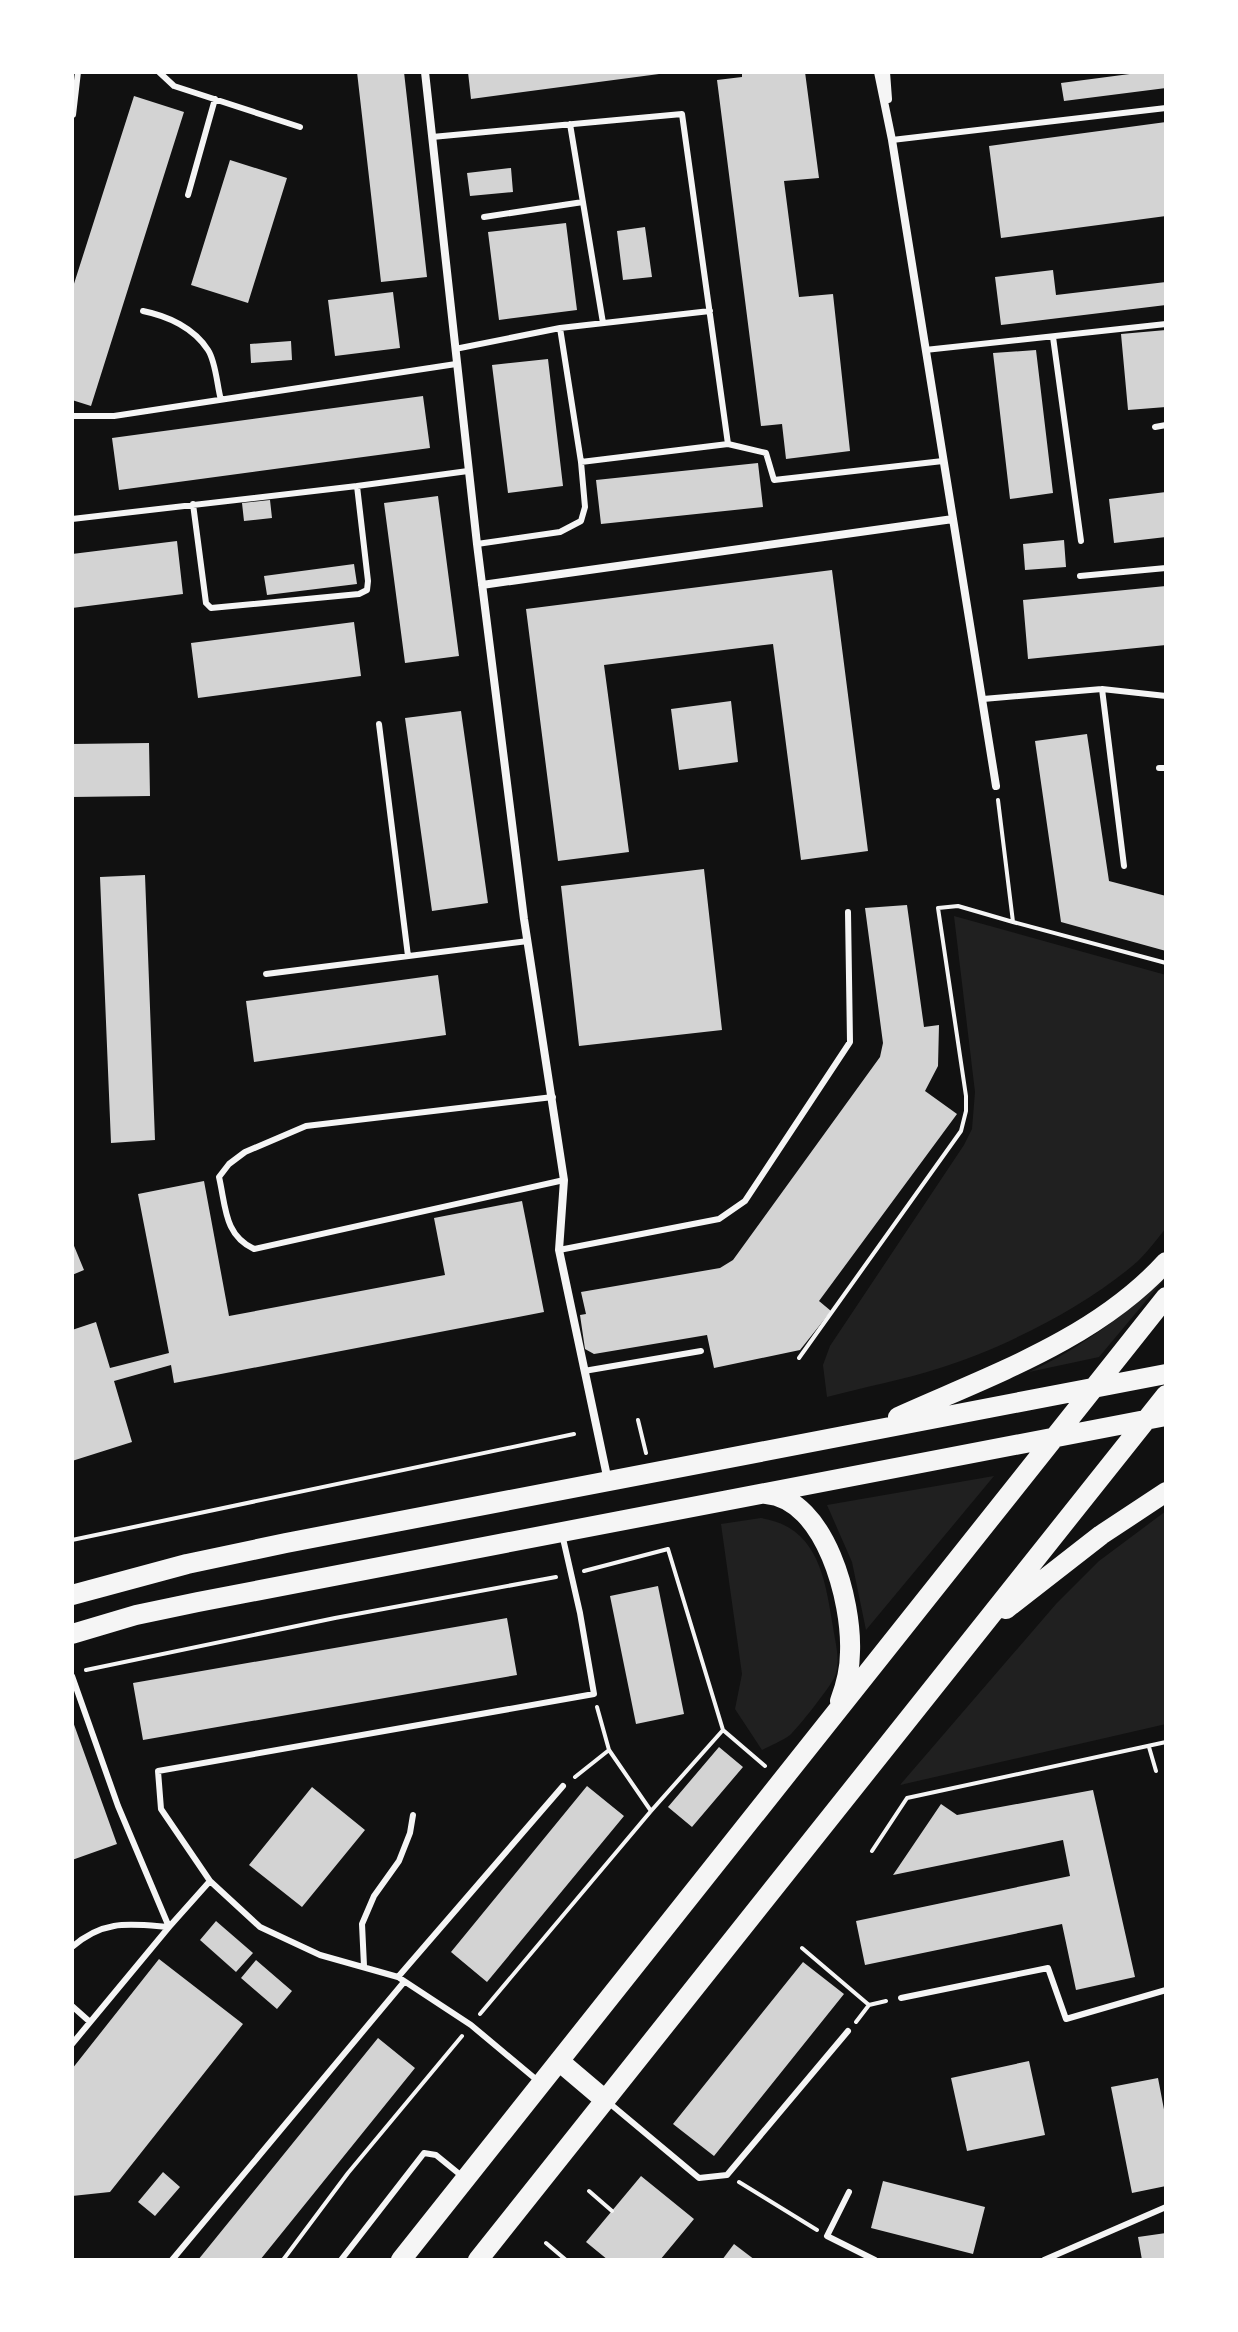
<svg xmlns="http://www.w3.org/2000/svg" width="1238" height="2332" font-family="'PT Sans',sans-serif">
	<rect width="100%" height="100%" fill="#111"/>
	<path fill="#202020" d="M 954,916 L 1166,975 L 1166,1228 C 1157,1239 1148,1251 1138,1261 C 1087,1306 1004,1348 940,1368 C 903,1380 864,1387 827,1397 L 823,1365 L 830,1346 L 964,1145 L 972,1129 L 975,1092 Z
		M 1166,1277 L 1099,1357 L 1029,1372 C 1080,1349 1124,1315 1166,1277 Z
		M 994,1476 L 866,1630 L 852,1562 L 827,1505 Z
		M 1166,1511 L 1166,1724 L 900,1785 L 1056,1604 L 1099,1561 Z
		M 761,1518 C 818,1527 825,1578 833,1627 C 835,1641 841,1662 835,1676 C 832,1685 797,1729 790,1735 C 782,1741 771,1745 762,1750 L 735,1709 L 742,1674 L 721,1524 Z"/>
	<path fill="#d3d3d3" d="M 357,72 L 404,72 L 427,277 L 381,282 Z
		M 468,72 L 659,72 L 659,74 L 471,99 Z
		M 742,72 L 805,72 L 819,178 L 784,181 L 799,297 L 833,294 L 850,451 L 786,459 L 782,424 L 761,426 L 717,80 L 742,77 Z
		M 1145,72 L 1166,72 L 1166,88 L 1064,101 L 1061,83 Z
		M 134,96 L 184,112 L 91,406 L 72,400 L 72,290 Z
		M 1166,122 L 1166,216 L 1001,238 L 989,146 Z
		M 230,160 L 287,178 L 248,303 L 191,285 Z
		M 511,168 L 513,192 L 470,196 L 467,173 Z
		M 566,223 L 577,310 L 499,320 L 488,232 Z
		M 645,227 L 652,277 L 623,280 L 617,231 Z
		M 1053,270 L 1056,295 L 1166,282 L 1166,305 L 1001,325 L 995,277 Z
		M 393,292 L 400,348 L 335,356 L 328,300 Z
		M 1166,330 L 1166,407 L 1128,410 L 1121,334 Z
		M 291,341 L 292,360 L 251,363 L 250,344 Z
		M 1036,350 L 1053,493 L 1010,499 L 993,353 Z
		M 548,359 L 563,486 L 508,493 L 492,365 Z
		M 423,396 L 430,448 L 119,490 L 112,438 Z
		M 758,463 L 763,507 L 601,524 L 596,480 Z
		M 1166,492 L 1166,537 L 1114,543 L 1109,499 Z
		M 438,496 L 459,656 L 405,663 L 384,503 Z
		M 270,500 L 272,518 L 244,521 L 242,503 Z
		M 1064,540 L 1066,567 L 1025,570 L 1023,544 Z
		M 177,541 L 183,594 L 72,608 L 72,554 Z
		M 354,564 L 357,584 L 267,595 L 264,576 Z
		M 832,570 L 868,851 L 801,860 L 773,644 L 604,665 L 629,852 L 558,861 L 526,609 Z
		M 1166,586 L 1166,645 L 1028,659 L 1023,600 Z
		M 354,622 L 361,676 L 198,698 L 191,643 Z
		M 731,701 L 738,762 L 679,770 L 671,709 Z
		M 461,711 L 488,903 L 432,911 L 405,718 Z
		M 1087,734 L 1109,881 L 1166,896 L 1166,951 L 1061,922 L 1035,741 Z
		M 149,743 L 150,796 L 72,797 L 72,744 Z
		M 704,869 L 722,1030 L 579,1046 L 561,886 Z
		M 145,875 L 155,1140 L 111,1143 L 100,877 Z
		M 907,905 L 924,1027 L 939,1025 L 938,1066 L 925,1091 L 957,1114 L 819,1301 L 831,1311 L 800,1350 L 714,1368 L 707,1335 L 594,1354 L 585,1349 L 580,1315 L 586,1314 L 581,1292 L 720,1268 L 733,1260 L 880,1057 L 883,1043 L 865,908 Z
		M 438,975 L 446,1035 L 254,1062 L 246,1001 Z
		M 204,1181 L 229,1316 L 445,1275 L 434,1218 L 522,1201 L 544,1312 L 174,1383 L 171,1365 L 114,1381 L 132,1442 L 72,1461 L 72,1330 L 96,1322 L 110,1368 L 169,1353 L 138,1194 Z
		M 72,1241 L 84,1270 L 72,1275 Z
		M 658,1586 L 684,1714 L 636,1724 L 610,1596 Z
		M 507,1618 L 517,1675 L 143,1740 L 133,1683 Z
		M 72,1719 L 117,1844 L 72,1860 Z
		M 719,1747 L 743,1767 L 692,1827 L 668,1807 Z
		M 587,1786 L 624,1816 L 487,1982 L 451,1952 Z
		M 312,1787 L 365,1830 L 302,1907 L 249,1865 Z
		M 1093,1790 L 1135,1977 L 1076,1990 L 1062,1924 L 865,1965 L 856,1921 L 1070,1876 L 1063,1840 L 893,1875 L 941,1804 L 957,1815 Z
		M 216,1921 L 253,1953 L 236,1972 L 200,1940 Z
		M 159,1959 L 243,2024 L 110,2192 L 72,2196 L 72,2069 Z
		M 256,1960 L 292,1991 L 277,2009 L 241,1978 Z
		M 803,1962 L 844,1994 L 714,2156 L 673,2124 Z
		M 378,2038 L 415,2068 L 260,2260 L 198,2260 Z
		M 1029,2061 L 1045,2135 L 967,2151 L 951,2078 Z
		M 1158,2078 L 1166,2120 L 1166,2186 L 1132,2193 L 1111,2087 Z
		M 163,2172 L 180,2187 L 155,2216 L 138,2202 Z
		M 641,2176 L 694,2219 L 660,2260 L 608,2260 L 586,2242 Z
		M 883,2181 L 985,2207 L 973,2254 L 871,2228 Z
		M 1166,2233 L 1166,2260 L 1142,2260 L 1138,2237 Z
		M 734,2244 L 755,2260 L 722,2260 Z"/>
	<g fill="none" stroke-linecap="round" stroke-linejoin="round">
		<path stroke="#f5f5f5" stroke-width="4" d="M 1013,922 L 1166,963
			M 799,1358 L 961,1131 L 966,1111 L 966,1096 L 938,908 L 958,906 L 1013,922 L 998,800
			M 638,1420 L 646,1453
			M 72,1540 L 574,1434
			M 584,1571 L 668,1549 L 723,1730 L 765,1766
			M 86,1670 L 335,1618 L 556,1577
			M 1149,1747 L 1156,1771
			M 609,1750 L 651,1811
			M 575,1777 L 609,1750 L 597,1707
			M 872,1851 L 907,1798 L 1166,1742
			M 802,1948 L 869,2005 L 886,2001
			M 480,2014 L 651,1811 L 723,1730
			M 856,2022 L 869,2005
			M 739,2182 L 817,2230
			M 589,2191 L 612,2211
			M 546,2243 L 566,2260
			M 283,2260 L 348,2173 L 462,2036"/>
		<path stroke="#f5f5f5" stroke-width="6" d="M 159,72 L 174,86 L 300,127
			M 73,115 L 78,72
			M 570,124 L 603,323
			M 432,137 L 682,114 L 728,444
			M 892,140 L 1166,108
			M 188,195 L 215,99
			M 484,217 L 583,202
			M 143,311 C 168,316 194,328 208,350 C 216,362 217,386 221,400
			M 560,328 L 710,311
			M 1053,337 L 1081,541
			M 455,349 L 560,328 L 581,462 L 728,444 L 766,453 L 774,480 L 943,461
			M 925,350 L 1166,324
			M 72,416 L 114,416 L 456,364
			M 1155,427 L 1166,425
			M 193,504 L 206,603 L 211,608 L 359,594 L 367,590 L 368,581 L 357,486 L 468,471
			M 72,519 L 357,486
			M 477,544 L 560,532 L 581,521 L 585,507 L 581,462
			M 1080,576 L 1166,568
			M 1102,689 L 1124,866
			M 983,699 L 1102,689 L 1166,696
			M 379,724 L 408,956
			M 1159,768 L 1166,768
			M 266,974 L 528,941
			M 553,1097 L 306,1126 L 245,1152 L 229,1164 L 219,1177 C 226,1207 224,1235 254,1249 L 564,1180
			M 559,1250 L 719,1219 L 745,1201 L 850,1042 L 848,912
			M 584,1371 L 701,1351
			M 72,1676 L 118,1806 L 169,1927 C 130,1924 104,1919 72,1947
			M 364,1966 L 362,1924 L 374,1896 L 399,1861 L 410,1833 L 413,1815
			M 398,1977 L 563,1786
			M 901,1998 L 1048,1968 L 1066,2019 L 1166,1990
			M 72,2006 L 90,2022
			M 72,2044 L 169,1927 L 210,1881
			M 538,2081 L 471,2025 L 398,1977 L 320,1955 L 260,1927 L 210,1881 L 161,1809 L 158,1771 L 594,1694 L 580,1613 L 562,1534
			M 608,2102 L 699,2178 L 727,2175 L 848,2031
			M 849,2192 L 827,2236 L 875,2260
			M 172,2260 L 404,1982
			M 341,2260 L 424,2153 L 436,2155 L 463,2177
			M 1044,2260 L 1166,2207"/>
		<path stroke="#f5f5f5" stroke-width="8" d="M 425,72 L 477,544 L 524,919 L 564,1180 L 559,1250 L 608,1481
			M 878,72 L 892,140 L 996,786
			M 886,72 L 888,99
			M 482,585 L 953,519"/>
		<path stroke="#f5f5f5" stroke-width="20" d="M 898,1417 C 991,1375 1096,1339 1166,1262
			M 766,1494 C 826,1499 852,1602 850,1652 C 850,1669 846,1685 840,1701
			M 72,1595 L 187,1564 L 286,1543 L 1166,1374
			M 1006,1609 L 1101,1535 L 1166,1492
			M 72,1634 L 136,1615 L 198,1602 L 1166,1416
			M 559,2061 L 605,2100
			M 401,2260 L 1166,1297
			M 478,2260 L 1166,1395"/>
	</g>
	<rect width="1238" height="2332" fill="none" stroke="#ffffff" stroke-width="148"/>
</svg>
